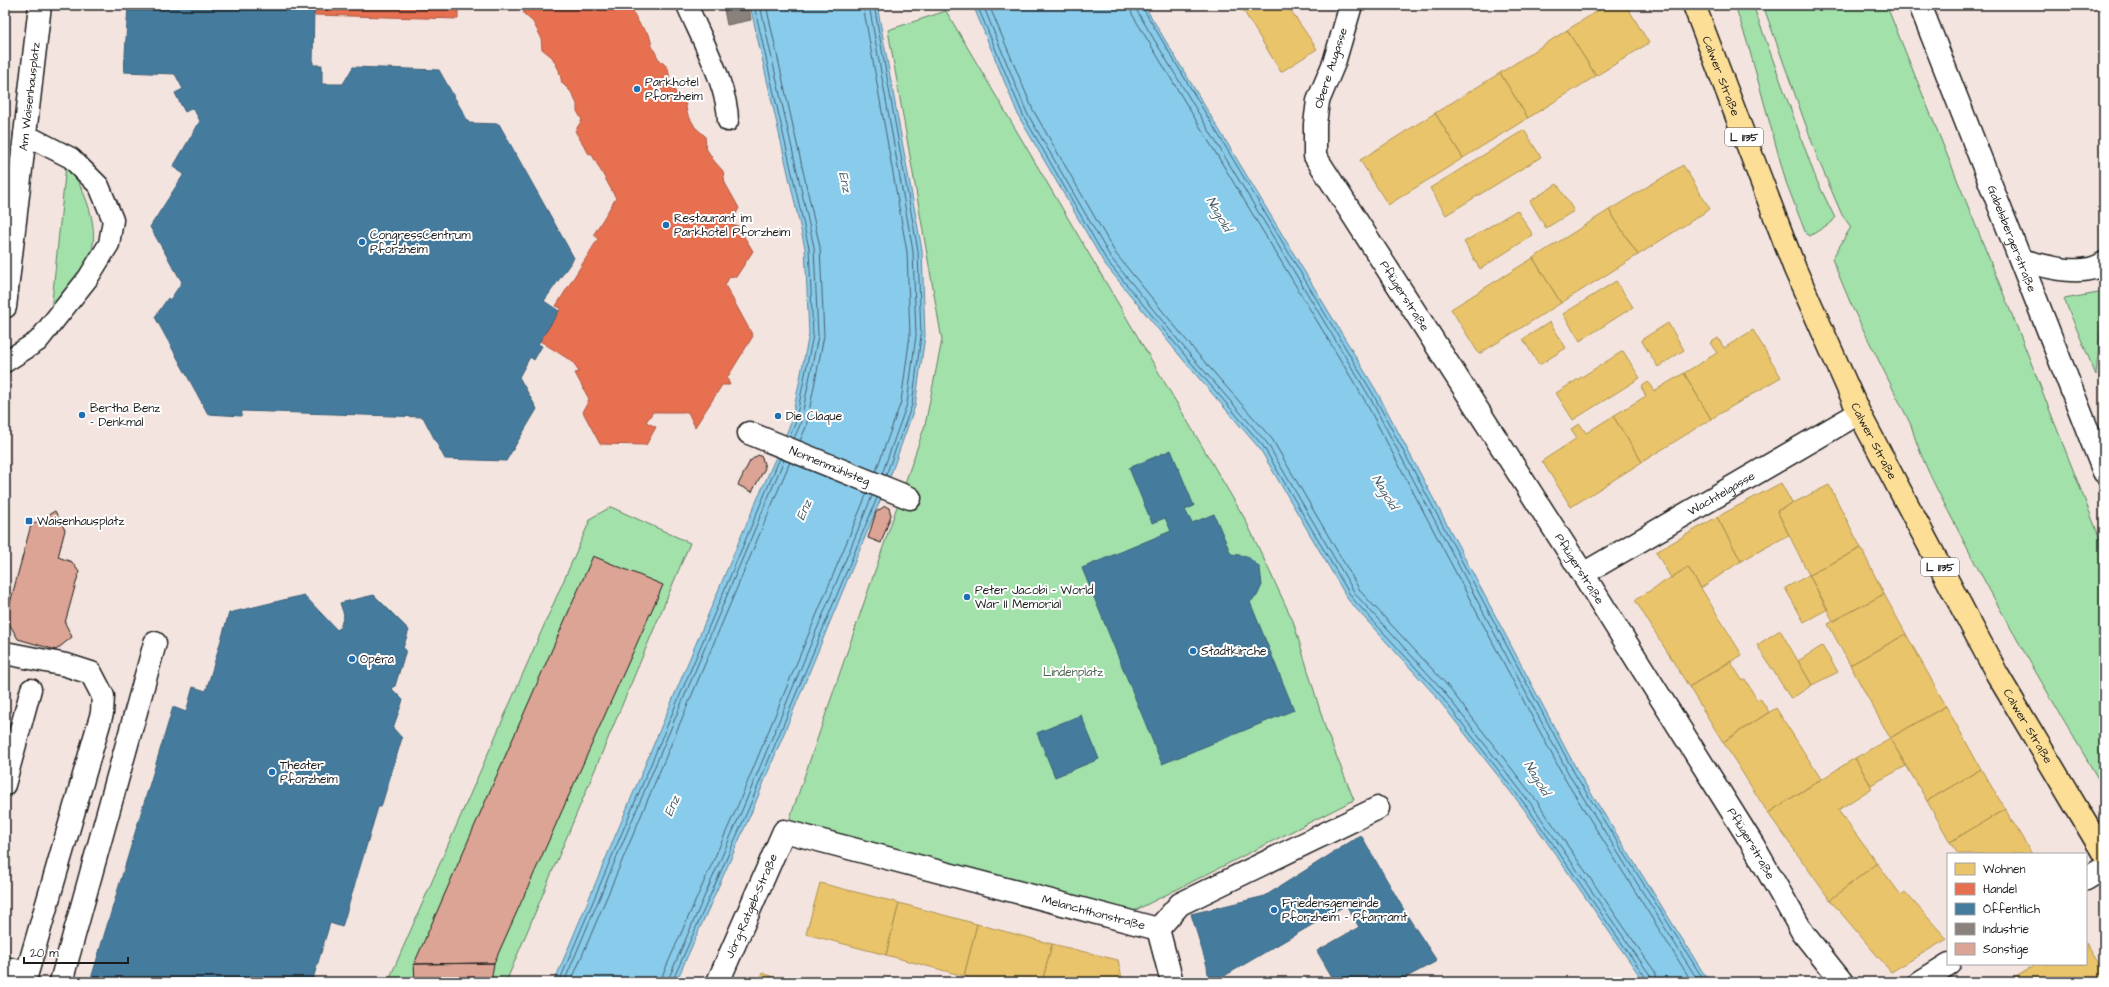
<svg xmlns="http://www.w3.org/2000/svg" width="2109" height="987" font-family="'Architects Daughter',sans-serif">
	<rect width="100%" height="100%" fill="#f4e4df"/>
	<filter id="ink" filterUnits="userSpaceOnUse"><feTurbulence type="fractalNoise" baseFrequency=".025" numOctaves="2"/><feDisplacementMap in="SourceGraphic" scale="8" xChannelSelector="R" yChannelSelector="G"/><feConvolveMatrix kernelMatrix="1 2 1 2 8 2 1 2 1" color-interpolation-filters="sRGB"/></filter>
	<g filter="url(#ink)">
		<path fill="#a2e1aa" stroke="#5f7e63" d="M 1735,5 L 1753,5 L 1816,179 L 1835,218 L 1832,222 L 1810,236 L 1806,234 L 1786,182 L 1749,48 Z
			M 1763,5 L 1884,5 L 1888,9 L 2021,337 L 2104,549 L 2104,789 C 2056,706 2006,624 1962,538 C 1944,502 1922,465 1911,425 L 1853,309 L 1832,259 L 1851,227 L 1842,215 L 1818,159 Z
			M 946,11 L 1245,519 L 1293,621 L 1326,730 L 1354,800 L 1128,914 L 787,827 L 925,425 L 942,340 L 888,30 Z
			M 66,165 C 85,186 102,231 89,259 C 79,278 64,294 51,311 Z
			M 2104,292 L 2096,375 L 2064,299 Z
			M 611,507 L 690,543 L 506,982 L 388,982 L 591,518 Z"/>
		<path fill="#89cbea" stroke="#5d8598" d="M 750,5 L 877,5 L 922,250 L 925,336 L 915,406 L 891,474 L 752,811 L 676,982 L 554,982 L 742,534 L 791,423 L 809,334 L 805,248 Z
			M 973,5 L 1144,5 L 1377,392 L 1579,774 L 1709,982 L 1644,982 L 1524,809 L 1434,694 L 1349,601 L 1260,449 L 1185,362 L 1104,263 L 1019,117 Z"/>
		<path fill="#e9c46a" stroke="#ac9253" d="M 1240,5 L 1287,5 L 1317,49 L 1281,72 Z
			M 1607,5 L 1626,5 L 1649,43 L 1596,76 L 1567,30 Z
			M 1567,30 L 1596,76 L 1528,118 L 1500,73 Z
			M 1500,73 L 1528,118 L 1463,158 L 1435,113 Z
			M 1435,113 L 1463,158 L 1388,205 L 1360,160 Z
			M 1524,130 L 1541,157 L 1446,215 L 1430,188 Z
			M 1683,165 L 1710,209 L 1638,255 L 1609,210 Z
			M 1557,184 L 1574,211 L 1546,228 L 1530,201 Z
			M 1517,210 L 1533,235 L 1480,269 L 1464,242 Z
			M 1609,210 L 1638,255 L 1561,303 L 1533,258 Z
			M 1533,258 L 1561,303 L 1479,354 L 1451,309 Z
			M 1616,281 L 1633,307 L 1580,341 L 1563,314 Z
			M 1550,322 L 1566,348 L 1539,365 L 1523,339 Z
			M 1668,323 L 1684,350 L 1658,367 L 1641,340 Z
			M 1753,330 L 1781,377 L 1711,419 L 1684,373 L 1717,353 L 1710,343 L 1718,338 L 1724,348 Z
			M 1623,351 L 1640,378 L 1573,420 L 1556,393 Z
			M 1684,373 L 1711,419 L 1642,462 L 1613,416 L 1646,396 L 1641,387 L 1648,382 L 1654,391 Z
			M 1613,416 L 1642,462 L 1571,507 L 1542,461 L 1577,438 L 1571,429 L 1580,424 L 1586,433 Z
			M 1781,483 L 1792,503 L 1777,511 L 1789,535 L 1741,561 L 1717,517 Z
			M 1829,485 L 1861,548 L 1809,575 L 1777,511 Z
			M 1717,517 L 1741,561 L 1701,588 L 1688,567 L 1671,578 L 1656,552 Z
			M 1861,548 L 1884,594 L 1833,621 L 1809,575 Z
			M 1688,567 L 1742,655 L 1689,687 L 1635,600 Z
			M 1809,575 L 1828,609 L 1804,622 L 1785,588 Z
			M 1884,594 L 1906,634 L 1850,665 L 1828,624 Z
			M 1780,630 L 1812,685 L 1791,699 L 1757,645 Z
			M 1906,634 L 1946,706 L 1890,738 L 1850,665 Z
			M 1822,646 L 1838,672 L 1812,685 L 1798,661 Z
			M 1730,661 L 1742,680 L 1745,679 L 1757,700 L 1760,698 L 1769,712 L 1723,742 L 1689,687 Z
			M 1946,706 L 1981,769 L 1927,801 L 1890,738 Z
			M 1776,708 L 1821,779 L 1768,813 L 1723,742 Z
			M 1890,738 L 1906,766 L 1871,785 L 1855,758 Z
			M 1855,758 L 1872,788 L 1838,810 L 1877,863 L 1830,900 L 1768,813 Z
			M 1981,769 L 2005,809 L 1950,842 L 1927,801 Z
			M 2005,809 L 2032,854 L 1958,854 L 1950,842 Z
			M 1877,863 L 1901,895 L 1905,892 L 1947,939 L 1891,972 L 1830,900 Z
			M 820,883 L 899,903 L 886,955 L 806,934 Z
			M 899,903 L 977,924 L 964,976 L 886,955 Z
			M 977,924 L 1052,944 L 1042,982 L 986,982 L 964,976 Z
			M 2086,943 L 2104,972 L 2104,982 L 2019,982 L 2015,977 L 2036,964 L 2086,964 Z
			M 1052,944 L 1118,960 L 1123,982 L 1042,982 Z
			M 763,973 L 785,982 L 759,982 Z
			M 2015,977 L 2019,982 L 2006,982 Z"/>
		<path fill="#e76f51" stroke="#aa5641" d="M 314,5 L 458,5 L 458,19 L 314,15 Z
			M 523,5 L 632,5 L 633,12 L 640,25 L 649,34 L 652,46 L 658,58 L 668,68 L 670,80 L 676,93 L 685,101 L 687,113 L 695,127 L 705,136 L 706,148 L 714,161 L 723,171 L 725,183 L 739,208 L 731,223 L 733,226 L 737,225 L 753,251 L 736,277 L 730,276 L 725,285 L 753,336 L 727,378 L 730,385 L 722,385 L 695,427 L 688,412 L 653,412 L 646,422 L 656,427 L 646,445 L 600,444 L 583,412 L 589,399 L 575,373 L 579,372 L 573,362 L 540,341 L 561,308 L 556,306 L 598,239 L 594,234 L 616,198 L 591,153 L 589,154 L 575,131 L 582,120 L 577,111 L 577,104 L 571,92 L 562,83 L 559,70 L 552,57 L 542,49 L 541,37 L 533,22 L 524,14 Z"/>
		<path fill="#457b9d" stroke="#395e76" d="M 128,5 L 314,5 L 313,65 L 322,65 L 322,84 L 343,84 L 353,67 L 439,70 L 469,123 L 499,124 L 574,258 L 544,301 L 559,311 L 538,344 L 542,346 L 534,360 L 530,357 L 519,377 L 537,409 L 506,461 L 445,459 L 423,417 L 242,411 L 241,416 L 208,414 L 155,317 L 168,298 L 169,300 L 172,297 L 182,282 L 150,227 L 184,174 L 173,167 L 200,121 L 193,108 L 185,112 L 180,103 L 175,93 L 183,89 L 175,74 L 124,72 Z
			M 1171,450 L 1194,506 L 1185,510 L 1192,523 L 1214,514 L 1231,554 L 1247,556 L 1260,568 L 1262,585 L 1257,596 L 1250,602 L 1294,710 L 1162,764 L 1082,568 L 1171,531 L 1165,518 L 1152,523 L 1129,468 Z
			M 304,595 L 337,630 L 340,628 L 344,615 L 340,603 L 374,595 L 409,630 L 403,648 L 406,650 L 395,686 L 391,688 L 403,700 L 393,728 L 402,738 L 381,807 L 378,807 L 342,927 L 330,923 L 312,982 L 90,982 L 173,707 L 186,712 L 193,687 L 206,691 L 229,613 Z
			M 1081,715 L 1099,759 L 1055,777 L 1037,733 Z
			M 1361,835 L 1408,917 L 1437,961 L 1397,982 L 1335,982 L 1317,951 L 1359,927 L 1346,905 L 1214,982 L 1209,982 L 1207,966 L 1191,914 L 1265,896 Z"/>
		<path fill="#8a817c" stroke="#69635f" d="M 723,5 L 749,5 L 751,20 L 727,25 Z"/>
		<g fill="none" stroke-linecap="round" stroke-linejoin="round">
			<path stroke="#48626e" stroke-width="1" d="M 754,5 L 809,248 L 813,335 L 795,424 L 790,436
				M 760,5 L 814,247 L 818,336 L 800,425 L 794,438
				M 766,5 L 820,247 L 824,336 L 806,427 L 800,441
				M 863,5 L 907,252 L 910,335 L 901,402 L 876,471
				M 869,5 L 913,251 L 916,335 L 907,404 L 882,474
				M 874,5 L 918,251 L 921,336 L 912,405 L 886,475
				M 977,5 L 1023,115 L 1107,261 L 1188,359 L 1263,446 L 1352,598 L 1437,691 L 1527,807 L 1646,978 L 1647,982
				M 983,5 L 1027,113 L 1111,258 L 1191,356 L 1267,443 L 1356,595 L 1441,688 L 1531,804 L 1650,975 L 1652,982
				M 989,5 L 1033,110 L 1116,254 L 1196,352 L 1272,439 L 1361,592 L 1446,684 L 1536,800 L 1655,972 L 1658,982
				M 1130,5 L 1132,14 L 1364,399 L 1566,781 L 1692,982
				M 1136,5 L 1137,11 L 1369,396 L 1571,778 L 1699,982
				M 1141,5 L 1373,394 L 1576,776 L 1705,982
				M 559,982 L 780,458
				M 564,982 L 784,460
				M 571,982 L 790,462
				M 661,982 L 663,974 L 738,805 L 867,493
				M 667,982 L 743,808 L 872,496
				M 672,982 L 748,810 L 877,498"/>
		</g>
		<path fill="#dca494" stroke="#1c1c1c" d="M 758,455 L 762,457 L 765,468 L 752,492 L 738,485 L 750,461 Z
			M 885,506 L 889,508 L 891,515 L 881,543 L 868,538 L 876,512 Z
			M 55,511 L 65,530 L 58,557 L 72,562 L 79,572 L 65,623 L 72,637 L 56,650 L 18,639 L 6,618 L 31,525 Z
			M 593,556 L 663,585 L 494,963 L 414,964 Z
			M 494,963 L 491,982 L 415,982 L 414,964 Z"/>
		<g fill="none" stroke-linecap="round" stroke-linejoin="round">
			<defs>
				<path id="lane" d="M 687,5 C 701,38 728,87 728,121
					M 5,362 L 38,341 L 88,278 L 109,244 L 113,220 L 99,186 L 71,158 L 24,134
					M 5,785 L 31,689"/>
				<g id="street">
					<path id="s1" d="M 1351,5 L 1334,63 L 1318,101 L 1315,124 L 1315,156 L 1583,574 L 1753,845 L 1803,933 L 1842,982"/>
					<path id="s2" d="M 1920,5 L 2104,472"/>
					<path d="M 2021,260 C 2043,266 2083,278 2104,263"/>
					<path id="s3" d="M 749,433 L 910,498"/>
					<path id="s4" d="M 1583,574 L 1859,413"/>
					<path d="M 5,653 L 66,665 L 91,673 L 103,696 L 102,713 L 27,973 L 5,968"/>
					<path d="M 2086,879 L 2104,868"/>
					<path d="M 1158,929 L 1180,904 L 1378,808"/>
					<path d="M 1158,929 L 1172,982"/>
					<path d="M 61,982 L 155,643"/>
					<path id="s5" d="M 718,982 L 784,831 L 1158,929"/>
					<path d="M 1920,982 L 1949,964"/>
				</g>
				<g id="secondary">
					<path id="s6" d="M 5,307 L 40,5"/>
				</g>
				<g id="primary">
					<path id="s7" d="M 1694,5 L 1795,269 L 1859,413 L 1997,674 L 2104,854"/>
				</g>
			</defs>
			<use href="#lane" stroke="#1c1c1c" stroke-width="23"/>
			<use href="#street" stroke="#1c1c1c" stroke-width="25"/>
			<use href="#secondary" stroke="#1c1c1c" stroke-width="25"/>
			<use href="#primary" stroke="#1c1c1c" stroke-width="25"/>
			<use href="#lane" stroke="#fff" stroke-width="20"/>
			<use href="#street" stroke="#fff" stroke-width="22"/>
			<use href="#secondary" stroke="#fff" stroke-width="22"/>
			<use href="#primary" stroke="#fcde96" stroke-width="22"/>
		</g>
	</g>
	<g fill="#1f6fb2" stroke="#fff" stroke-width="1.5">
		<circle cx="637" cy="89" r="4"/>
		<circle cx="666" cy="225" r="4"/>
		<circle cx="362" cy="242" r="4"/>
		<circle cx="82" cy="415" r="4"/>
		<circle cx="778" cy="416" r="4"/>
		<rect x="25" y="517" width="8" height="8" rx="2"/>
		<circle cx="967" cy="597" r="4"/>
		<circle cx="1193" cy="651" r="4"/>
		<circle cx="352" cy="659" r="4"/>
		<circle cx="272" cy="772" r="4"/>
		<circle cx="1274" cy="910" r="4"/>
	</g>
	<g text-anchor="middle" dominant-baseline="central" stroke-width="4" stroke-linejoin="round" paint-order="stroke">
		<g fill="#fff" stroke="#606060" stroke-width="1">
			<rect x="1725" y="128" width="38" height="18" rx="3"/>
			<rect x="1921" y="558" width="38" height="18" rx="3"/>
		</g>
		<g font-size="11" font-weight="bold" fill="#1c1c1c">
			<text x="1744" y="137">L 1135</text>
			<text x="1940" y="567">L 1135</text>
		</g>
		<g font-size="12" fill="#1c1c1c" stroke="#fff">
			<text transform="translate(1331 68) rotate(-72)">Obere Augasse</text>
			<text stroke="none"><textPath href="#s7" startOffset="76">Calwer Straße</textPath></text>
			<text stroke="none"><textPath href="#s6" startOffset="212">Am Waisenhausplatz</textPath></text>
			<text stroke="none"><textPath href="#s2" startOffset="251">Gabelsbergerstraße</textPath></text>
			<text stroke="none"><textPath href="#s1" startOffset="323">Pflügerstraße</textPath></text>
			<text stroke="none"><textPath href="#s7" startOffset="472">Calwer Straße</textPath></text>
			<text stroke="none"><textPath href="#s3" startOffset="87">Nonnenmühlsteg</textPath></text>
			<text stroke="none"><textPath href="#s4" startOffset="160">Wachtelgasse</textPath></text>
			<text stroke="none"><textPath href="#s1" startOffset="647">Pflügerstraße</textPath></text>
			<text stroke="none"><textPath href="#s7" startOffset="796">Calwer Straße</textPath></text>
			<text stroke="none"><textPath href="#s1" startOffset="971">Pflügerstraße</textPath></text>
			<text stroke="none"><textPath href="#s5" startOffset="83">Jörg-Ratgeb-Straße</textPath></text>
			<text stroke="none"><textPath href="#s5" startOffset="485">Melanchthonstraße</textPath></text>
		</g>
		<g font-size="12" fill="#1c1c1c" stroke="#fff" text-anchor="start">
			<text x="645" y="82">Parkhotel<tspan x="645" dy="14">Pforzheim</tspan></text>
			<text x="674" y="218">Restaurant im<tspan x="674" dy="14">Parkhotel Pforzheim</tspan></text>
			<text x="370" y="235">CongressCentrum<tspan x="370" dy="14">Pforzheim</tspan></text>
			<text x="90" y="408">Bertha Benz<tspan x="90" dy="14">- Denkmal</tspan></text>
			<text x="786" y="416">Die Claque</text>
			<text x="37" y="521">Waisenhausplatz</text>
			<text x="975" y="590">Peter Jacobi - World<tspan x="975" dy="14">War II Memorial</tspan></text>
			<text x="1201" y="651">Stadtkirche</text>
			<text x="360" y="659">Opéra</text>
			<text x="280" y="765">Theater<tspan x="280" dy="14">Pforzheim</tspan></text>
			<text x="1282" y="903">Friedensgemeinde<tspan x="1282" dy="14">Pforzheim - Pfarramt</tspan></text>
		</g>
		<g font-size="12" fill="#4b614e" stroke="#fff">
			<text x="1073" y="672">Lindenplatz</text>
		</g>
		<g font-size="13" font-style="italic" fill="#425964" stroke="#fff">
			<text transform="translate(845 182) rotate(78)">Enz</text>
			<text transform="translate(1219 214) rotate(60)">Nagold</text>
			<text transform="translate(1385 492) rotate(59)">Nagold</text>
			<text transform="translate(804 510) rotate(-66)">Enz</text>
			<text transform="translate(1537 778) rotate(59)">Nagold</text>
			<text transform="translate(672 806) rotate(-66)">Enz</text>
		</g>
	</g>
	<rect width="2109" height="987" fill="none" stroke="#fff" stroke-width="20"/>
	<rect x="10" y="10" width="2089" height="967" fill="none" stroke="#1c1c1c" stroke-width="1.5" filter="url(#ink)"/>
	<rect x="1947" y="853" width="140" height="112" fill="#ffffff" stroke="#a4a4a4"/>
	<rect x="1955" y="863" width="20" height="12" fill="#e9c46a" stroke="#a4a4a4"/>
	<text x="1983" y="873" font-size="12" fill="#1c1c1c">Wohnen</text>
	<rect x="1955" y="883" width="20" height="12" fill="#e76f51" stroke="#a4a4a4"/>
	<text x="1983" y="893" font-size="12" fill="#1c1c1c">Handel</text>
	<rect x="1955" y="903" width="20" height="12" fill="#457b9d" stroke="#a4a4a4"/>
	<text x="1983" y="913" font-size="12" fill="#1c1c1c">Öffentlich</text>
	<rect x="1955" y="923" width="20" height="12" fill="#8a817c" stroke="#a4a4a4"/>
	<text x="1983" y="933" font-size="12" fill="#1c1c1c">Industrie</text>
	<rect x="1955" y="943" width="20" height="12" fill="#dca494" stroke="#a4a4a4"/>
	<text x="1983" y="953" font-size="12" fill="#1c1c1c">Sonstige</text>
	<path d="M24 957v6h104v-6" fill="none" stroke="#1c1c1c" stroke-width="2"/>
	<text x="30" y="957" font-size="12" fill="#1c1c1c" stroke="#ffffff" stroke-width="3" paint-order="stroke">20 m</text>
</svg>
